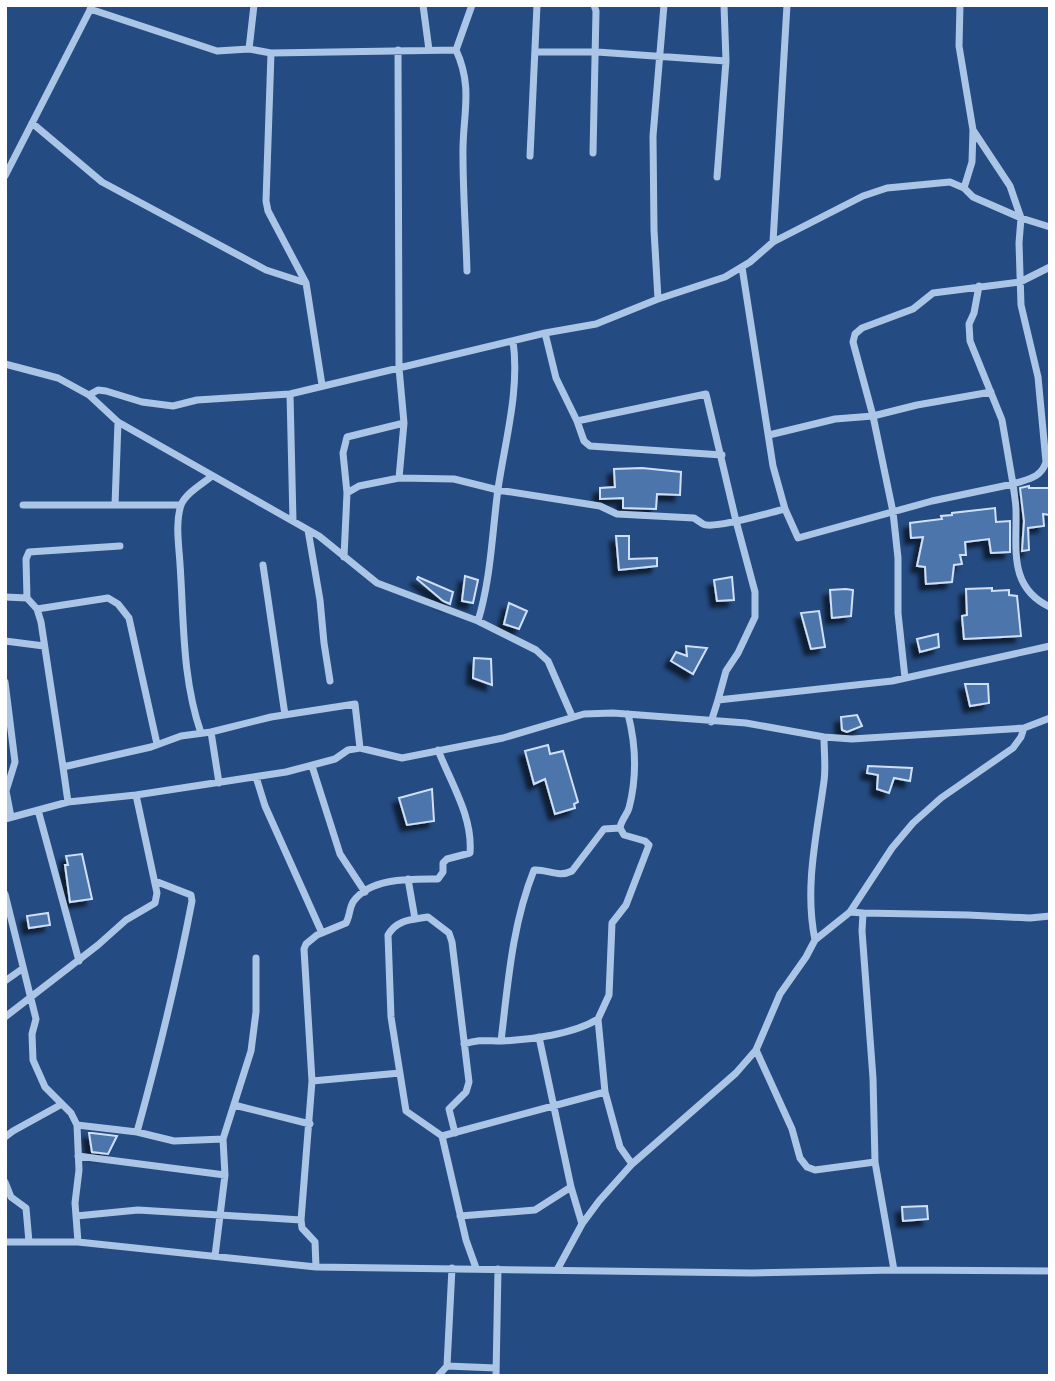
<svg xmlns="http://www.w3.org/2000/svg" width="1055" height="1381" font-family="'IBM Plex Sans',sans-serif">
	<defs>
		<filter id="shadow"><feDropShadow dx="-6" dy="6" stdDeviation="2" flood-color="#0009"/></filter>
	</defs>
	<rect width="100%" height="100%" fill="#244b82"/>
	<path fill="#4c74ab" stroke="#cfe0f6" stroke-width="2" filter="url(#shadow)" d="M 642,468 L 681,472 L 680,495 L 657,494 L 656,509 L 623,508 L 623,498 L 600,499 L 600,488 L 615,487 L 614,469 Z
		M 1029,486 L 1029,488 L 1050,488 L 1050,515 L 1043,514 L 1044,526 L 1028,528 L 1029,550 L 1022,551 L 1024,521 L 1020,488 Z
		M 995,508 L 996,522 L 1010,521 L 1010,552 L 991,553 L 989,539 L 965,542 L 966,555 L 960,555 L 962,564 L 954,565 L 952,582 L 926,584 L 925,567 L 917,566 L 923,537 L 911,538 L 910,523 L 942,519 L 941,516 L 952,515 L 952,513 Z
		M 616,536 L 629,536 L 629,559 L 657,558 L 657,566 L 619,570 Z
		M 465,576 L 478,580 L 473,603 L 462,601 Z
		M 418,577 L 453,592 L 450,604 L 443,601 L 417,579 Z
		M 732,577 L 734,600 L 717,601 L 714,580 Z
		M 992,588 L 992,591 L 1009,590 L 1009,595 L 1017,596 L 1021,636 L 964,639 L 962,616 L 967,615 L 966,589 Z
		M 846,589 L 853,590 L 851,616 L 832,618 L 830,590 Z
		M 509,603 L 527,611 L 519,629 L 504,624 Z
		M 819,611 L 825,647 L 811,649 L 801,613 Z
		M 938,634 L 939,647 L 920,652 L 917,639 Z
		M 686,646 L 707,648 L 693,674 L 671,661 L 676,652 L 687,656 Z
		M 474,658 L 491,659 L 492,685 L 473,678 Z
		M 965,684 L 988,684 L 989,703 L 970,706 Z
		M 857,715 L 862,726 L 847,732 L 842,730 L 841,717 Z
		M 548,745 L 550,754 L 563,751 L 578,802 L 574,804 L 575,808 L 555,814 L 545,779 L 534,784 L 525,751 Z
		M 868,766 L 912,768 L 910,781 L 894,778 L 889,793 L 877,789 L 878,775 L 867,773 Z
		M 432,789 L 434,821 L 407,825 L 399,798 Z
		M 82,854 L 92,899 L 70,902 L 65,865 L 68,865 L 66,856 Z
		M 48,913 L 50,925 L 29,928 L 27,916 Z
		M 89,1133 L 92,1133 L 117,1136 L 108,1154 L 92,1152 Z
		M 927,1206 L 928,1219 L 903,1221 L 902,1207 Z"/>
	<g fill="none" stroke-linecap="round" stroke-linejoin="round">
		<path stroke="#abc5e7" stroke-width="7" d="M 423,5 L 429,50
			M 960,5 L 959,46 L 973,130 L 972,162 L 964,188
			M 90,9 L 217,51 L 249,49 L 271,53 L 456,50
			M 249,49 L 254,5
			M 398,50 L 399,368 L 404,423 L 399,478
			M 535,52 L 597,52 L 726,61
			M 271,53 L 266,201 L 268,211 L 306,283 L 322,385
			M 32,123 L 102,182 L 266,270 L 306,283
			M 973,130 L 1010,186 L 1021,218 L 1050,227
			M 593,153 L 596,11 L 594,5
			M 530,156 L 537,5
			M 5,176 L 92,6
			M 717,177 L 726,61 L 724,5
			M 773,242 L 787,5
			M 742,267 L 773,466 L 785,509 L 798,538 L 932,501 L 1013,484 L 1002,420 L 970,341 L 969,324 L 974,313 L 979,286
			M 467,271 C 466,233 463,195 463,156 C 462,116 474,89 456,50 L 472,5
			M 658,299 L 654,230 L 653,136 L 664,5
			M 545,333 L 556,378 L 577,421 L 706,394 L 736,521 L 755,592 L 755,617 L 738,653 L 726,671 L 718,700
			M 5,364 L 58,378 L 89,395 L 118,422 L 319,536 L 377,583 L 478,621 L 536,650 L 548,661 L 572,716
			M 290,394 L 293,521
			M 89,395 L 98,390 L 106,391 L 142,402 L 173,406 L 197,400 L 290,394 L 545,333 L 596,324 L 658,299 L 725,277 L 750,262 L 773,242 L 863,196 L 887,188 L 950,182 L 964,188 L 973,197 L 1021,218 L 1019,243 L 1021,305 L 1038,377 L 1046,462 C 1041,478 1028,479 1013,484 C 1014,493 1016,502 1016,511 C 1017,549 1008,587 1050,607
			M 577,421 L 584,441 L 590,446 L 722,455
			M 769,435 L 835,419 L 873,416 L 917,405 L 991,392
			M 347,493 L 343,453 L 347,437 L 404,423
			M 23,505 L 181,505
			M 115,505 L 118,422
			M 308,530 L 320,600 L 324,643 L 330,681
			M 344,557 L 347,493 L 359,486 L 399,478 L 454,479 L 498,490 L 600,506 L 617,514 L 694,518 C 697,520 700,522 703,524 C 713,530 771,512 785,509
			M 263,565 L 285,715
			M 5,597 L 27,598 L 37,609 L 41,622 L 63,767
			M 27,598 L 26,559 L 29,552 L 120,546
			M 37,609 L 108,598 L 118,604 L 129,618 L 157,744
			M 478,621 C 491,578 492,534 498,489 C 505,441 520,390 513,341
			M 5,641 L 44,646
			M 905,678 L 898,613 L 898,558 L 893,512 L 873,416 L 853,342 L 855,334 L 862,328 L 913,309 L 933,293 L 1020,282 L 1050,267
			M 5,682 L 15,762 L 6,791 L 11,817
			M 628,714 C 636,745 637,777 629,808 C 627,815 621,820 620,828 L 624,835 L 645,841 L 649,845 L 626,905 L 612,923 L 609,995 L 598,1019 L 605,1092 L 620,1147 L 632,1164
			M 711,722 L 718,700 L 892,681 L 1050,646
			M 211,732 L 219,783
			M 201,733 C 182,678 184,622 180,564 C 179,546 175,523 181,505 C 186,493 202,484 212,476
			M 312,766 L 340,854 L 365,892
			M 256,777 L 265,806 L 322,933
			M 68,802 L 63,767 L 151,747 L 181,736 L 211,732 L 271,717 L 355,704 L 360,748
			M 38,810 L 79,961
			M 5,819 L 68,802 L 136,795 L 286,772 L 335,759 L 348,750 L 360,748 L 402,758 L 503,738 L 584,714 L 613,713 L 746,723 L 824,737 L 852,739 L 1024,728 L 1050,718
			M 408,879 L 415,919
			M 5,894 L 36,1019 L 32,1034 L 33,1060 L 45,1087 L 71,1113 L 77,1125 L 79,1170 L 75,1203 L 78,1242
			M 850,912 L 863,913 L 862,931 L 873,1078 L 875,1162 L 894,1270
			M 863,913 L 968,915 L 1030,918 L 1050,916
			M 815,940 C 804,887 817,834 824,781 C 826,767 824,752 824,737
			M 5,981 L 22,969
			M 5,1017 L 98,945 L 126,920 L 155,903 L 157,893 L 136,795
			M 539,1037 L 571,1187 L 582,1224
			M 501,1041 C 508,983 512,925 534,870 C 548,869 558,878 572,871 L 604,829 L 620,828
			M 464,1044 C 481,1039 485,1041 502,1041 C 530,1040 574,1034 598,1019
			M 756,1050 L 792,1129 L 800,1158 L 807,1167 L 815,1170 L 875,1162
			M 400,1073 L 312,1081 L 304,949 L 306,944 L 317,935 L 346,923 C 350,916 349,909 353,902 C 370,877 412,879 438,879 L 443,872 L 443,863 L 447,859 L 470,853 C 473,817 451,783 438,750
			M 312,1081 L 301,1220 L 302,1228 L 315,1242 L 316,1267
			M 234,1105 L 310,1124
			M 77,1125 L 137,1132 L 174,1141 L 223,1139
			M 137,1132 C 158,1056 177,979 192,901 L 191,895 L 155,881
			M 455,1133 L 449,1109 L 466,1092 L 469,1082 L 452,942 L 449,933 L 428,917 C 412,920 397,919 388,935 L 391,1017 L 406,1111 L 442,1136 L 466,1240 L 476,1268
			M 442,1136 L 605,1092
			M 5,1137 L 13,1131 L 62,1104
			M 78,1156 L 225,1175
			M 5,1182 L 11,1197 L 26,1208 L 29,1242
			M 76,1216 L 138,1210 L 301,1220
			M 460,1216 L 535,1210 L 571,1187
			M 5,1242 L 78,1242 L 316,1267 L 752,1273 L 894,1270 L 1050,1271
			M 215,1256 L 225,1175 L 223,1139 L 251,1051 L 256,1012 L 256,958
			M 557,1270 L 582,1224 L 599,1201 L 632,1164 L 736,1073 L 756,1050 L 780,994 L 806,957 L 815,940 L 850,912 L 892,848 L 913,823 L 941,798 L 1013,748 L 1021,737 L 1024,728
			M 447,1366 L 496,1368
			M 438,1376 L 447,1366 L 452,1268
			M 496,1376 L 498,1269"/>
	</g>
	<rect width="1055" height="1381" fill="none" stroke="#ffffff" stroke-width="14"/>
</svg>
